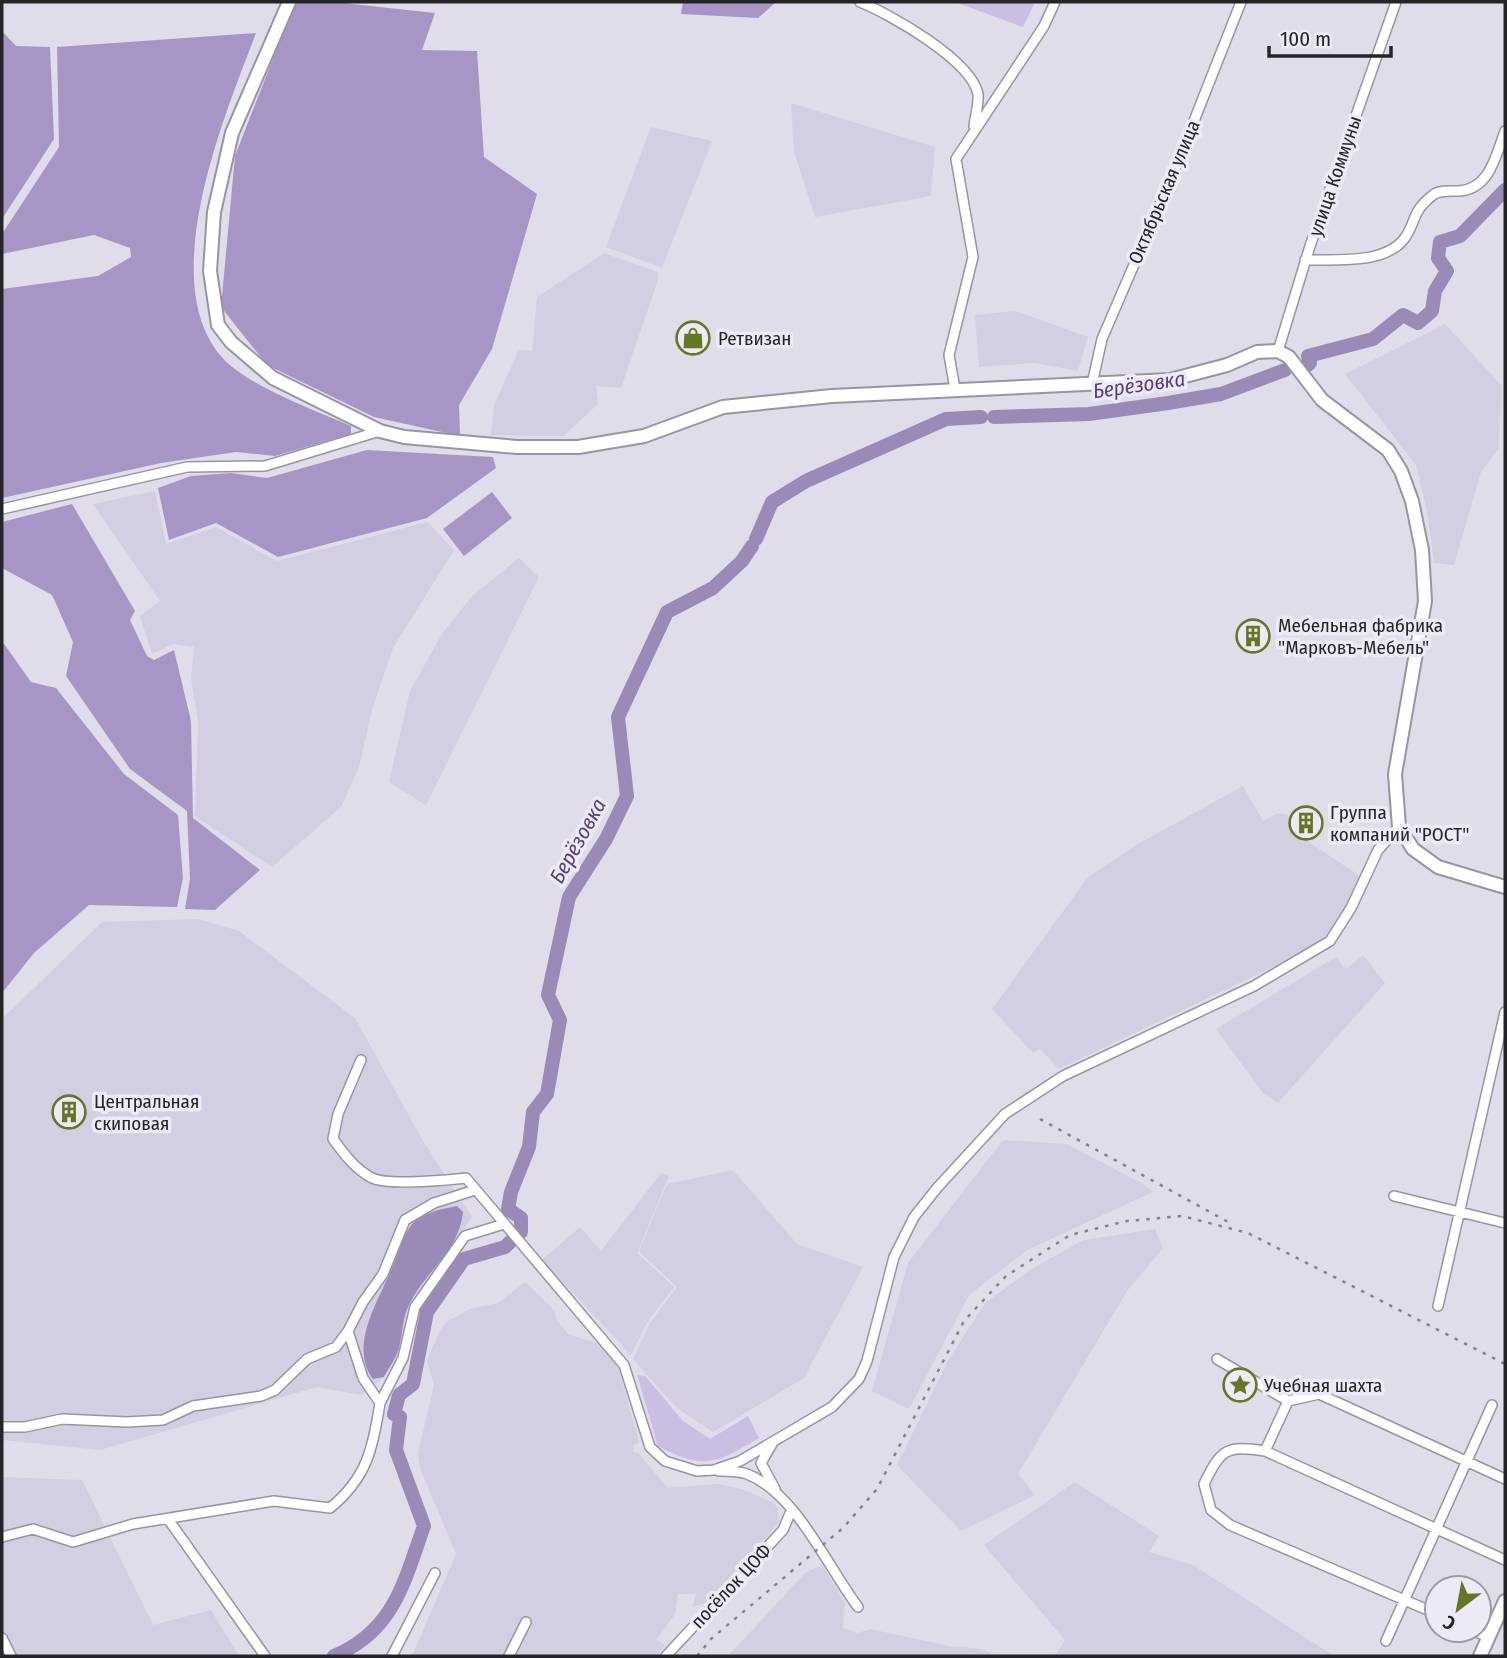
<svg xmlns="http://www.w3.org/2000/svg" width="1507" height="1658" font-family="'Fira Sans Condensed',sans-serif">
	<rect width="100%" height="100%" fill="#e0dce9"/>
	<path fill="#d4cee2" d="M 791,103 L 935,147 L 931,196 L 815,217 L 794,152 Z
		M 651,127 L 712,141 L 662,268 L 606,247 Z
		M 604,253 L 658,272 L 657,283 L 621,388 L 596,386 L 598,404 L 563,436 L 491,435 L 494,405 L 519,350 L 532,351 L 537,297 Z
		M 1015,311 L 1088,337 L 1078,371 L 1035,363 L 979,367 L 975,315 Z
		M 1445,324 L 1502,386 L 1498,449 L 1481,472 L 1454,565 L 1434,563 L 1427,511 L 1416,465 L 1345,374 Z
		M 155,491 L 166,544 L 216,527 L 277,561 L 427,522 L 454,550 L 393,648 L 372,710 L 359,767 L 341,807 L 272,867 L 195,816 L 198,722 L 191,678 L 194,647 L 172,644 L 152,654 L 140,616 L 160,601 L 93,504 Z
		M 519,558 L 539,577 L 426,805 L 389,782 L 410,691 L 442,634 L 472,596 Z
		M 1243,786 L 1263,821 L 1278,813 L 1290,815 L 1301,822 L 1295,833 L 1360,876 L 1345,910 L 1327,935 L 1290,959 L 1059,1069 L 1040,1049 L 1033,1053 L 992,1009 L 1088,877 L 1138,844 Z
		M 198,919 L 239,931 L 355,1018 L 423,1141 L 472,1217 L 424,1291 L 404,1345 L 384,1377 L 362,1395 L 317,1387 L 100,1450 L 2,1440 L 2,1019 L 102,922 Z
		M 1363,955 L 1385,983 L 1278,1103 L 1263,1093 L 1216,1029 L 1336,957 L 1346,969 Z
		M 1003,1140 L 1067,1144 L 1143,1184 L 1153,1192 L 1027,1250 L 969,1295 L 909,1409 L 872,1391 L 908,1263 Z
		M 733,1170 L 797,1244 L 863,1267 L 804,1378 L 713,1432 L 677,1408 L 633,1359 L 650,1323 L 677,1287 L 639,1251 L 667,1184 Z
		M 661,1173 L 669,1176 L 637,1253 L 674,1287 L 648,1321 L 631,1355 L 542,1260 L 580,1227 L 601,1251 Z
		M 1155,1229 L 1163,1248 L 1127,1291 L 1018,1474 L 1035,1495 L 961,1531 L 897,1465 L 949,1359 L 985,1303 L 1033,1268 L 1084,1240 Z
		M 525,1282 L 555,1311 L 556,1319 L 568,1334 L 606,1346 L 617,1363 L 639,1442 L 634,1445 L 633,1452 L 638,1453 L 668,1488 L 718,1484 L 742,1489 L 774,1503 L 778,1509 L 779,1522 L 713,1601 L 693,1607 L 696,1594 L 678,1594 L 675,1614 L 657,1639 L 665,1645 L 657,1656 L 412,1656 L 456,1554 L 420,1468 L 418,1453 L 434,1385 L 427,1360 L 440,1330 L 448,1321 L 470,1309 L 498,1303 Z
		M 2,1477 L 82,1480 L 153,1625 L 211,1610 L 239,1656 L 2,1656 Z
		M 1075,1482 L 1159,1536 L 1149,1552 L 1193,1565 L 1334,1656 L 1055,1656 L 1065,1640 L 984,1545 Z
		M 822,1565 L 845,1603 L 843,1628 L 858,1633 L 870,1629 L 949,1646 L 982,1649 L 995,1656 L 728,1656 L 805,1573 Z"/>
	<path fill="#cabee2" d="M 955,2 L 1035,2 L 1023,27 Z
		M 637,1375 L 645,1376 L 683,1421 L 710,1439 L 748,1416 L 759,1438 C 717,1463 704,1471 658,1446 Z"/>
	<path fill="#a796c5" d="M 295,2 L 334,2 L 435,13 L 422,50 L 477,51 L 484,157 L 537,194 L 492,349 L 459,405 L 460,436 L 374,417 L 267,365 L 221,307 L 235,156 Z
		M 683,2 L 776,2 L 758,18 L 681,14 Z
		M 2,31 L 16,46 L 50,47 L 54,139 L 2,219 Z
		M 256,33 C 225,115 156,277 220,355 C 243,384 316,411 351,426 L 351,434 L 275,456 L 236,452 L 161,463 L 2,498 L 2,289 L 98,276 L 131,257 L 130,248 L 94,235 L 2,254 L 2,234 L 59,147 L 57,47 Z
		M 367,450 L 493,457 L 496,468 L 427,518 L 278,557 L 216,523 L 169,540 L 158,488 L 191,476 L 231,473 L 267,478 Z
		M 492,492 L 512,518 L 464,556 L 443,529 Z
		M 72,504 L 135,611 L 130,620 L 147,656 L 154,660 L 174,650 L 191,721 L 193,818 L 260,870 L 215,910 L 185,909 L 190,879 L 187,811 L 130,769 L 66,676 L 73,642 L 52,595 L 2,568 L 2,522 Z
		M 2,641 L 31,682 L 56,688 L 124,774 L 178,815 L 183,878 L 177,907 L 89,905 L 34,953 L 2,993 Z"/>
	<path fill="#9a8ab7" d="M 457,1206 L 463,1212 C 459,1252 425,1271 409,1305 C 402,1318 403,1334 399,1348 C 396,1358 389,1368 384,1377 L 373,1379 C 348,1346 379,1300 392,1268 C 398,1255 403,1235 412,1224 C 424,1212 441,1209 457,1206 Z"/>
	<g fill="none" stroke-linecap="round" stroke-linejoin="round">
		<path stroke="#9a8ab7" stroke-width="14" d="M 1305,367 L 1310,363 L 1308,356 L 1373,339 L 1403,315 L 1418,323 L 1432,311 L 1435,291 L 1447,271 L 1438,258 L 1440,242 L 1460,236 L 1505,190
			M 994,417 L 1089,414 L 1168,403 L 1221,394 L 1285,370
			M 756,539 L 772,502 L 806,481 L 946,419 L 981,417
			M 521,1232 L 521,1218 L 508,1209 L 511,1192 L 529,1147 L 533,1112 L 547,1094 L 560,1020 L 548,995 L 569,897 L 606,839 L 627,796 L 618,717 L 667,612 L 713,588 L 742,561 L 752,546
			M 334,1656 C 394,1631 404,1582 424,1526 L 396,1450 L 400,1417 L 394,1414 L 399,1395 L 413,1384 L 427,1312 L 464,1259 L 505,1247 L 510,1242"/>
		<defs>
			<path id="street" d="M 860,2 C 890,14 971,60 978,94 C 979,103 975,117 974,126
				M 1305,260 C 1334,259 1384,265 1404,239 C 1417,222 1410,213 1433,195 C 1439,190 1450,191 1459,191 C 1490,189 1496,155 1505,131
				M 1278,351 L 1310,246 L 1396,2
				M 1092,384 L 1102,339 L 1173,174 L 1241,2
				M 955,389 L 949,355 L 973,257 L 956,159 L 1044,26 L 1055,2
				M 2,509 L 187,467 L 265,466 L 380,431
				M 361,1060 L 338,1114 L 333,1139 C 344,1154 355,1169 372,1178 C 389,1186 446,1180 466,1178 L 624,1365 L 650,1447 L 665,1461 L 697,1471 L 714,1470 L 740,1461 L 832,1407 L 859,1379 L 867,1361 L 894,1257 L 914,1217 L 937,1188 L 1005,1114 L 1063,1076 L 1254,986 L 1330,941 L 1351,908 L 1378,850 L 1399,827
				M 1394,1196 L 1505,1223
				M 1438,1306 L 1505,1012
				M 1217,1359 L 1288,1401 L 1319,1394 L 1505,1479
				M 380,1403 L 403,1358 L 415,1307 L 465,1236 L 504,1224
				M 2,1427 L 25,1427 L 62,1419 L 127,1422 L 163,1420 L 193,1406 L 261,1396 L 275,1390 L 307,1359 L 336,1347 L 348,1331
				M 772,1444 L 761,1463 L 775,1489
				M 1265,1451 L 1288,1401
				M 719,1471 C 728,1471 739,1471 747,1474 C 796,1493 827,1566 858,1607
				M 168,1519 L 265,1656
				M 2,1537 L 33,1529 L 73,1542 L 133,1524 L 274,1501 L 330,1508 C 367,1478 373,1448 380,1403 L 363,1378 L 348,1331 L 363,1302 L 383,1274 L 405,1220 L 434,1203 L 475,1190
				M 1437,1614 L 1230,1525 L 1211,1510 L 1204,1484 C 1221,1449 1226,1445 1265,1451 L 1505,1560
				M 1472,1630 L 1488,1637
				M 2,1638 L 11,1656
				M 1386,1641 L 1492,1405
				M 392,1656 L 435,1573
				M 509,1656 L 526,1622
				M 666,1656 L 783,1530 L 791,1511"/>
			<path id="secondary" d="M 289,2 L 232,133 L 214,212 L 210,271 L 218,325 L 231,342 L 273,378 L 380,431 L 404,437 L 517,447 L 578,447 L 644,436 L 723,407 L 832,396 L 1170,380 L 1227,365 L 1257,352 L 1278,351 L 1289,357 L 1322,400 L 1388,450 L 1401,471 L 1412,501 L 1422,550 L 1425,601 L 1395,774 L 1399,827 L 1413,849 L 1438,867 L 1505,887
				M 1480,1656 L 1505,1601"/>
		</defs>
		<use href="#street" stroke="#9894a0" stroke-width="12"/>
		<use href="#secondary" stroke="#9894a0" stroke-width="16"/>
		<use href="#street" stroke="#fff" stroke-width="9"/>
		<use href="#secondary" stroke="#fff" stroke-width="12"/>
		<path stroke="#86838c" stroke-width="2.5" stroke-dasharray="3.5 7" stroke-linecap="butt" d="M 1040,1119 L 1230,1223
			M 697,1656 L 711,1639 L 843,1528 L 877,1489 L 964,1321 L 1006,1276 L 1070,1235 L 1127,1221 L 1182,1216 L 1248,1233 L 1505,1364"/>
	</g>
	<defs>
		<symbol id="shop-ring" viewBox="-11 -11 22 22"><circle r="9.5" fill="#eee9f7" stroke="#657624" stroke-width="1.5"/><path d="M-5-2.5h2.3a2.7 3.5 0 0 1 5.4 0H5L5.5 6h-11ZM-1.5-2.5h3a1.5 2.3 0 0 0-3 0Z" fill="#657624"/></symbol>
		<symbol id="building-ring" viewBox="-11 -11 22 22"><circle r="9.5" fill="#eee9f7" stroke="#657624" stroke-width="1.5"/><path d="M-4-6H4V6H1V3H-1V6H-4ZM-2.5-4.3h1.7v1.8h-1.7ZM.8-4.3h1.7v1.8H.8ZM-2.5-1h1.7V.8h-1.7ZM.8-1h1.7V.8H.8Z" fill="#657624"/></symbol>
		<symbol id="sight-ring" viewBox="-11 -11 22 22"><circle r="9.5" fill="#eee9f7" stroke="#657624" stroke-width="1.5"/><path d="M0-6L1.8-2.2L6-1.7L2.9 1.2L3.7 5.4L0 3.3L-3.7 5.4L-2.9 1.2L-6-1.7L-1.8-2.2Z" fill="#657624"/></symbol>
	</defs>
	<g fill-rule="evenodd">
		<use href="#shop-ring" x="674" y="319" width="38" height="38"/>
		<use href="#building-ring" x="1234" y="617" width="38" height="38"/>
		<use href="#building-ring" x="1287" y="804" width="38" height="38"/>
		<use href="#building-ring" x="50" y="1093" width="38" height="38"/>
		<use href="#sight-ring" x="1221" y="1366" width="38" height="38"/>
	</g>
	<g text-anchor="middle" dominant-baseline="central" stroke-width="7" stroke-linejoin="round" paint-order="stroke">
		<g font-size="19" fill="#262429" stroke="#eee9f7">
			<text transform="translate(1335 176) rotate(-71)">улица Коммуны</text>
			<text transform="translate(1164 192) rotate(-67)">Октябрьская улица</text>
			<text transform="translate(731 1586) rotate(-47)">посёлок ЦОФ</text>
		</g>
		<g font-size="19" fill="#262429" stroke="#eee9f7" text-anchor="start">
			<text x="718" y="338">Ретвизан</text>
			<text x="1278" y="625">Мебельная фабрика<tspan x="1278" dy="22">"Марковъ-Мебель"</tspan></text>
			<text x="1330" y="812">Группа<tspan x="1330" dy="22">компаний "РОСТ"</tspan></text>
			<text x="94" y="1101">Центральная<tspan x="94" dy="22">скиповая</tspan></text>
			<text x="1264" y="1385">Учебная шахта</text>
		</g>
		<g font-size="21" font-style="italic" fill="#563f7a" stroke="#eee9f7">
			<text transform="translate(1139 385) rotate(-8)">Берёзовка</text>
			<text transform="translate(578 841) rotate(-61)">Берёзовка</text>
		</g>
	</g>
	<rect width="1507" height="1658" fill="none" stroke="#262429" stroke-width="7"/>
	<g transform="translate(1458 1609) rotate(212)"><circle r="33" fill="#eee9f7" stroke="#9e9aa5" stroke-width="2"/>
	<path d="M0-5L12 26L0 18L-12 26Z" fill="#657624"/>
	<text y="-10" font-size="19" font-weight="bold" text-anchor="middle" fill="#262429">С</text>
	</g>
	<path d="M1269 46v10h122v-10" fill="none" stroke="#262429" stroke-width="3.5"/>
	<text x="1280" y="46" font-size="21" fill="#262429" stroke="#eee9f7" stroke-width="5" paint-order="stroke">100 m</text>
</svg>
